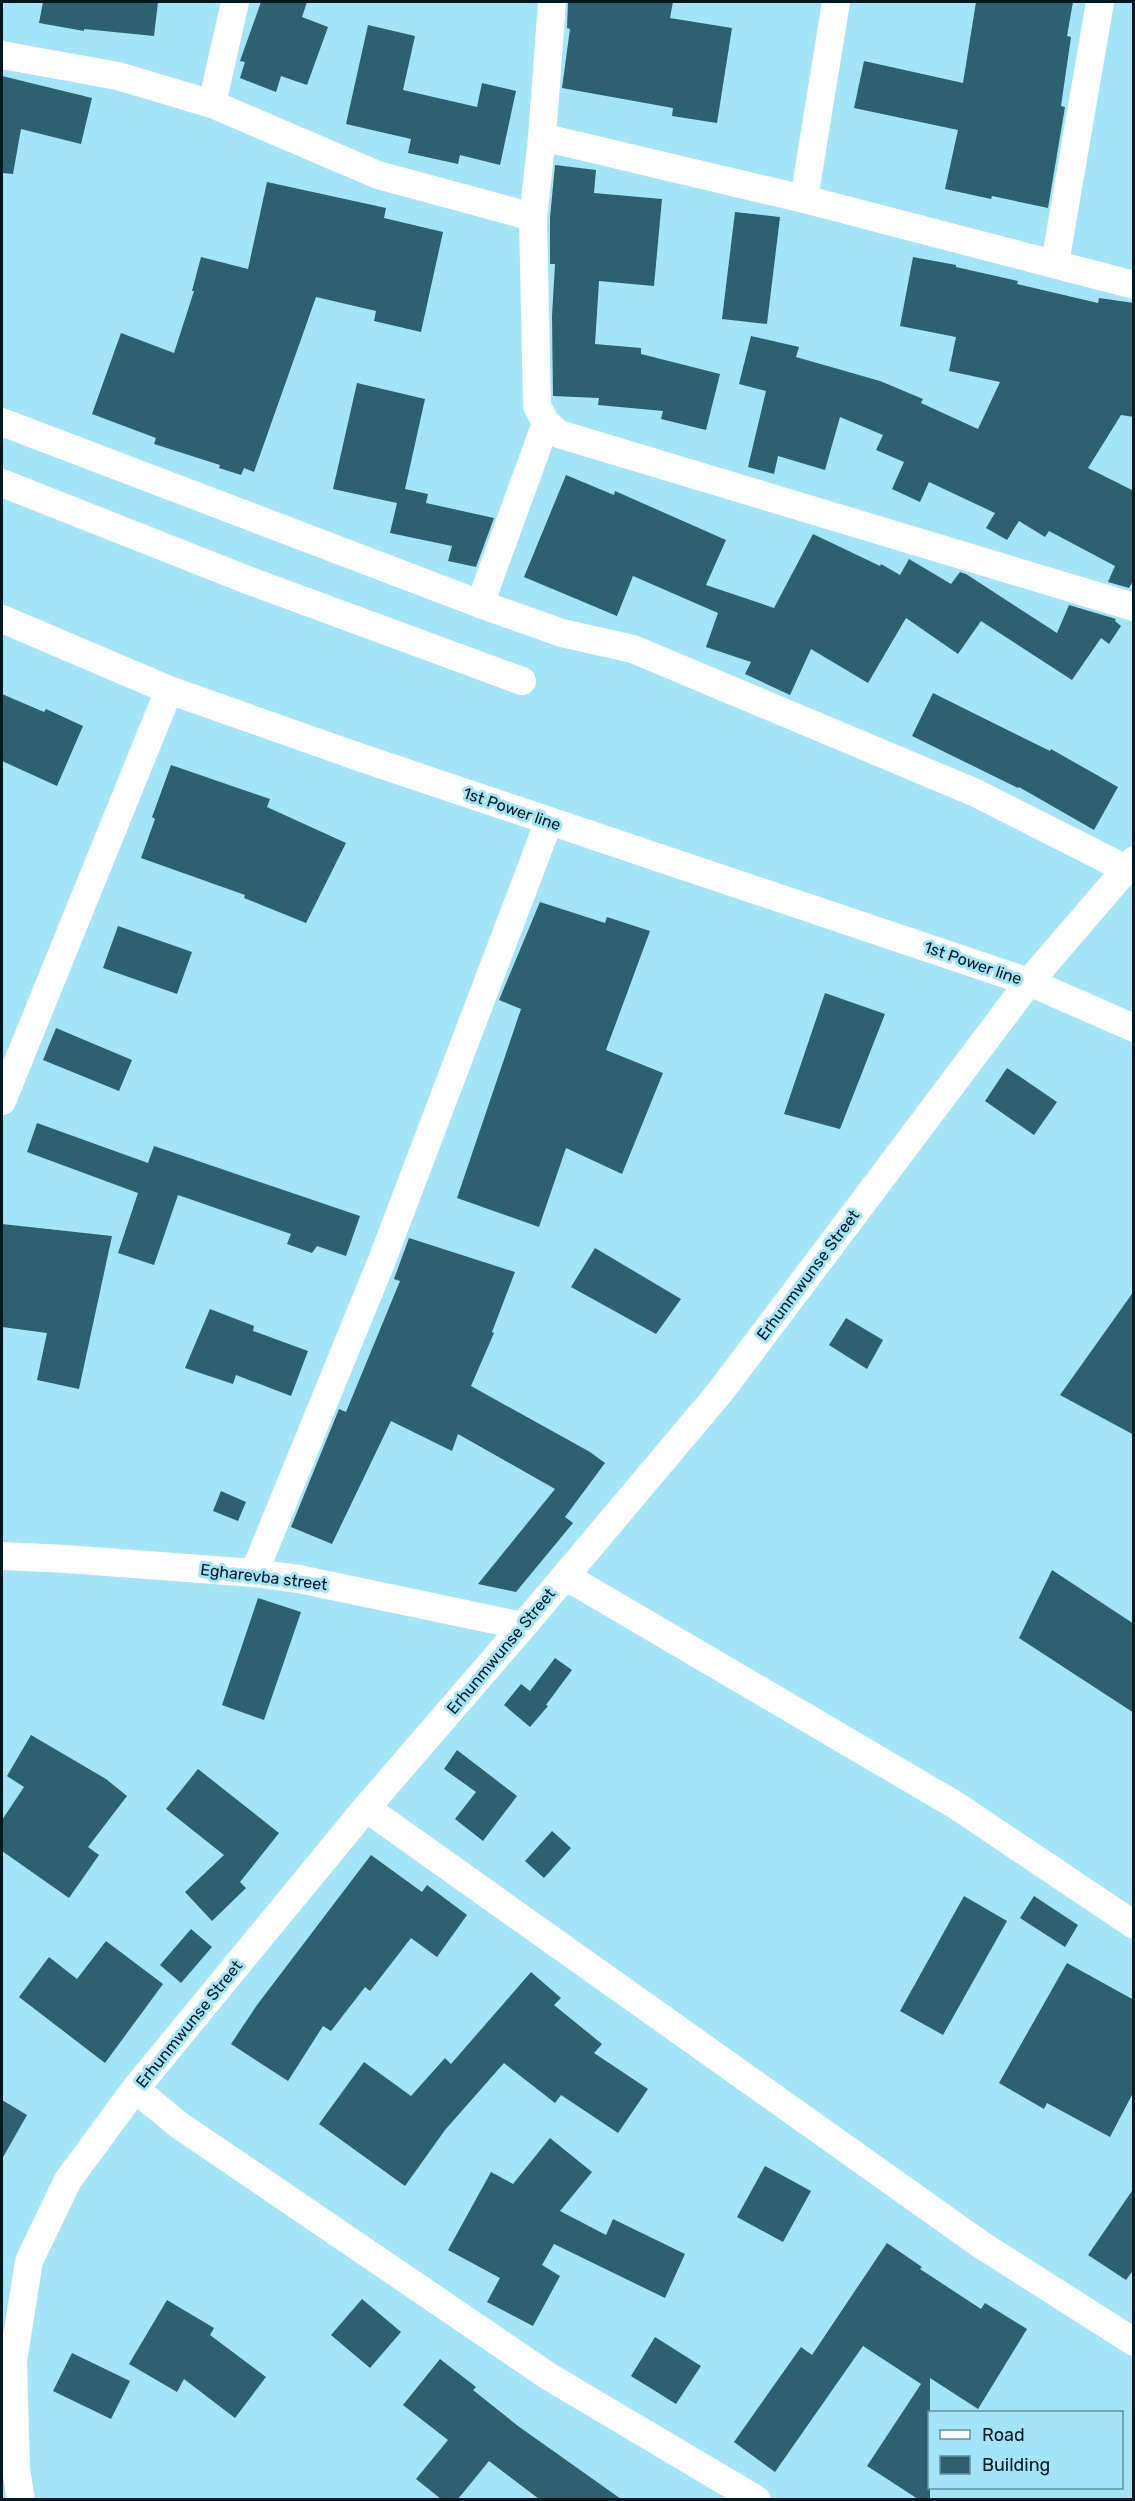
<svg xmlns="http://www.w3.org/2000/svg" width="1135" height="2501" font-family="Rubik,sans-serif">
	<rect width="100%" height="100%" fill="#a3e4f6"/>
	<path fill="#2d616f" d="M 43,2 L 158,2 L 154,36 L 84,29 L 84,31 L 39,23 Z
		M 261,2 L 307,2 L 302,17 L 328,27 L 307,85 L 281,76 L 276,92 L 240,78 L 245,62 L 240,61 Z
		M 568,2 L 673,2 L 670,18 L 732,28 L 717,123 L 672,116 L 673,108 L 562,88 L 570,29 L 567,28 Z
		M 976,2 L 1073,2 L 1067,36 L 1071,37 L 1061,106 L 1065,107 L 1048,208 L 992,196 L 991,199 L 945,189 L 958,130 L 854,108 L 864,61 L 963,83 Z
		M 368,25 L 415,36 L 403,90 L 477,107 L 482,83 L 516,91 L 500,165 L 460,155 L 458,164 L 408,153 L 411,139 L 346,124 Z
		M 2,76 L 92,98 L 81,144 L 21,129 L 13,174 L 2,173 Z
		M 555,165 L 596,170 L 594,193 L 662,199 L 654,286 L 599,281 L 595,344 L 641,348 L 641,354 L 720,374 L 706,430 L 661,419 L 663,411 L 598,405 L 599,398 L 553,396 L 552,316 L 555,264 L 550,264 L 550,218 Z
		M 267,182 L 386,208 L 384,218 L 443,232 L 421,332 L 374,321 L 376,311 L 316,297 L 254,472 L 244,468 L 241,475 L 219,468 L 220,465 L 154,444 L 156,438 L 92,414 L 121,333 L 174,353 L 194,291 L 192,291 L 201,257 L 248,269 Z
		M 735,212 L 780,217 L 767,324 L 722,319 Z
		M 913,257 L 956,265 L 956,267 L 1018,281 L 1017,284 L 1098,303 L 1099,298 L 1134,303 L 1134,417 L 1121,415 L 1088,468 L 1134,491 L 1134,579 L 1129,588 L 1108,582 L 1115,566 L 1049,531 L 1045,537 L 1019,521 L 1007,540 L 986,528 L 995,513 L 929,482 L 920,502 L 892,489 L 904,462 L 876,450 L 883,435 L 840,417 L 825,470 L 778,456 L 774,474 L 748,467 L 766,391 L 739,384 L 751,336 L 799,347 L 796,357 L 880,381 L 923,399 L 921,403 L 978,429 L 1000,382 L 949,371 L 956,337 L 900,326 Z
		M 357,383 L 425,399 L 405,489 L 428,494 L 426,503 L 494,518 L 476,567 L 448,561 L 452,546 L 390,533 L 397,503 L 333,489 Z
		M 566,475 L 614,495 L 615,491 L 726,540 L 706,585 L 774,608 L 813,534 L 880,566 L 881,564 L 900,575 L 909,559 L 951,584 L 960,572 L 966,574 L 1057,633 L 1069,605 L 1116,619 L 1115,621 L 1121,626 L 1109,644 L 1101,638 L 1072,680 L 981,621 L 958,654 L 906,618 L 868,683 L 811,649 L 790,695 L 745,674 L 751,662 L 706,647 L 718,613 L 633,576 L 617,616 L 524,577 Z
		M 933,693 L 1050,751 L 1051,749 L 1118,787 L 1094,830 L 1019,787 L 1018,788 L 912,736 Z
		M 2,694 L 44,712 L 46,709 L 83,726 L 57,786 L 2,761 Z
		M 171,765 L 270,799 L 267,807 L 346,843 L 306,923 L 244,898 L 245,895 L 141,858 L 155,819 L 152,817 Z
		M 540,902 L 605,923 L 607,917 L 650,931 L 606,1050 L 663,1073 L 622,1174 L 566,1148 L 539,1227 L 457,1198 L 521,1009 L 499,1000 Z
		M 118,926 L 192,952 L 177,994 L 103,968 Z
		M 825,993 L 885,1014 L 840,1129 L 784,1114 Z
		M 56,1028 L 132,1060 L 119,1091 L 43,1060 Z
		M 1007,1068 L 1057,1102 L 1034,1135 L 985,1101 Z
		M 37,1123 L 148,1163 L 154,1146 L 360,1216 L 346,1256 L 317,1246 L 312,1253 L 287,1244 L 291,1234 L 178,1195 L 154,1265 L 118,1253 L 138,1193 L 27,1152 Z
		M 2,1224 L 112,1236 L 79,1389 L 37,1380 L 47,1333 L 2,1327 Z
		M 409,1238 L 515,1272 L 492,1332 L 494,1333 L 471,1386 L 590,1452 L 605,1463 L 565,1517 L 573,1523 L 516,1592 L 478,1584 L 555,1489 L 458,1434 L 452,1451 L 391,1421 L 332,1544 L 291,1527 L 339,1409 L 346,1412 L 400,1281 L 394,1279 Z
		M 595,1248 L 681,1299 L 656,1334 L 571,1287 Z
		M 1134,1291 L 1134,1435 L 1060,1395 Z
		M 210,1309 L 254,1326 L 253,1331 L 308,1351 L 291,1396 L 236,1375 L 233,1384 L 185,1368 Z
		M 846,1318 L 883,1340 L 867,1369 L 829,1345 Z
		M 221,1491 L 246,1502 L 238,1521 L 213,1511 Z
		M 1052,1570 L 1134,1624 L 1134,1713 L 1019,1638 Z
		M 258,1598 L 301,1612 L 264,1720 L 222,1705 Z
		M 555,1658 L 572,1670 L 546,1705 L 548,1706 L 530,1727 L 504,1705 L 521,1684 L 530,1691 Z
		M 31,1735 L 106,1779 L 127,1796 L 88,1847 L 99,1855 L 69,1898 L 2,1851 L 2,1820 L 24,1787 L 7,1776 Z
		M 457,1750 L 517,1796 L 483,1841 L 455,1819 L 476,1792 L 444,1769 Z
		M 198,1769 L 279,1833 L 240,1882 L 246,1888 L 212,1921 L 185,1892 L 224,1855 L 166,1809 Z
		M 552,1831 L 571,1848 L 544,1878 L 525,1861 Z
		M 371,1855 L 422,1892 L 427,1885 L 467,1915 L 437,1957 L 411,1938 L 370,1991 L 365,1987 L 331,2031 L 323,2026 L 288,2081 L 231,2044 L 257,2005 Z
		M 964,1896 L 1007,1921 L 943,2035 L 900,2011 Z
		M 1034,1896 L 1078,1925 L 1065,1947 L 1020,1918 Z
		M 191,1929 L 212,1947 L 181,1983 L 160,1965 Z
		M 106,1941 L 163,1984 L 105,2063 L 19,1997 L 49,1957 L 77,1979 Z
		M 1067,1963 L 1134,2000 L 1134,2091 L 1110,2137 L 1047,2103 L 1044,2109 L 999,2083 Z
		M 531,1972 L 561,1998 L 554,2005 L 602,2044 L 594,2053 L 648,2089 L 618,2133 L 561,2095 L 555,2103 L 504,2063 L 445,2130 L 405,2186 L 319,2124 L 364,2062 L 411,2096 L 445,2058 L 451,2064 Z
		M 2,2100 L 27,2115 L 2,2159 Z
		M 550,2138 L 592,2172 L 560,2211 L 606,2235 L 613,2219 L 685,2254 L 665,2298 L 554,2244 L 542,2265 L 560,2276 L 533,2326 L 487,2302 L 500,2278 L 448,2250 L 491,2172 L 513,2184 Z
		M 765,2166 L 811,2191 L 783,2242 L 737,2217 Z
		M 1134,2188 L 1134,2269 L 1126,2280 L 1088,2255 Z
		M 887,2243 L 922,2267 L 920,2269 L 981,2309 L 985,2303 L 1027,2329 L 978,2409 L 930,2378 L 930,2499 L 918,2499 L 867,2466 L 921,2384 L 863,2346 L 775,2472 L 734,2442 L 801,2347 L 812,2355 Z
		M 362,2299 L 401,2332 L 370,2368 L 331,2335 Z
		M 167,2300 L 214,2328 L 210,2335 L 266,2377 L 235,2418 L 184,2379 L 177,2392 L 129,2364 Z
		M 655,2337 L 701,2366 L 676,2404 L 631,2376 Z
		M 72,2353 L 130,2381 L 111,2419 L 53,2391 Z
		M 440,2359 L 476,2387 L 473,2390 L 518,2426 L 621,2499 L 539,2499 L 489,2461 L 458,2499 L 441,2499 L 416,2479 L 448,2440 L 403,2405 Z"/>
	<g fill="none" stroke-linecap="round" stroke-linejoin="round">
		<path stroke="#fff" stroke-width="28" d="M 552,2 L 542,137 L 533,217 L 537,406 L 546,423 L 559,434 L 1134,607
			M 2,55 L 118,76 L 212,104 L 378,175 L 533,217
			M 212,104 L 235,2
			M 542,137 L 804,199 L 1134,285
			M 804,199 L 836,2
			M 1055,263 L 1100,2
			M 2,422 L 480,604 L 562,633 L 633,649 L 976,793 L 1126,869
			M 2,483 L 245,579 L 522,681
			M 480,604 L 546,423
			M 2,619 L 169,690 L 359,757 L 1029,982 L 1134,1028
			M 2,1101 L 169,690
			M 2,1556 L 67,1559 L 254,1573 L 299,1579 L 523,1626
			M 254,1573 L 382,1260 L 549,821
			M 565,1576 L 957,1806 L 1134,1925
			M 366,1808 L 980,2244 L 1134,2342
			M 135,2089 L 179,2125 L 548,2376 L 757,2500
			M 21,2500 L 16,2469 L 13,2361 L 29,2261 L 68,2180 L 135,2089 L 366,1808 L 523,1626 L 720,1392 L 1029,982 L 1134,860"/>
	</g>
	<g text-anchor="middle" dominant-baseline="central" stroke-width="6" stroke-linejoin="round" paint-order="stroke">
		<g font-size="16" fill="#00181f" stroke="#a3e4f6">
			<text transform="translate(512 809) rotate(19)">1st Power line</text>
			<text transform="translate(973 963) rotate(19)">1st Power line</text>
			<text transform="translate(808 1275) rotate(-53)">Erhunmwunse Street</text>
			<text transform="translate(264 1577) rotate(7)">Egharevba street</text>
			<text transform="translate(501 1651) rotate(-50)">Erhunmwunse Street</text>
			<text transform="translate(189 2024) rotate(-51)">Erhunmwunse Street</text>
		</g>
	</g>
	<rect width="1135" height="2501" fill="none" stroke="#00181f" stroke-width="6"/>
	<rect x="928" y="2411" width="195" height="78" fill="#a3e4f6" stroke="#6292a0" stroke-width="1.5"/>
	<rect x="940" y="2430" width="30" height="9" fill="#ffffff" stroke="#6292a0" stroke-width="1.5"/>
	<text x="982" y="2441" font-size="18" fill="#00181f">Road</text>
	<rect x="940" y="2456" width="30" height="18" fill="#2d616f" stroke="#6292a0" stroke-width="1.5"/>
	<text x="982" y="2471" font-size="18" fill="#00181f">Building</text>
</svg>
